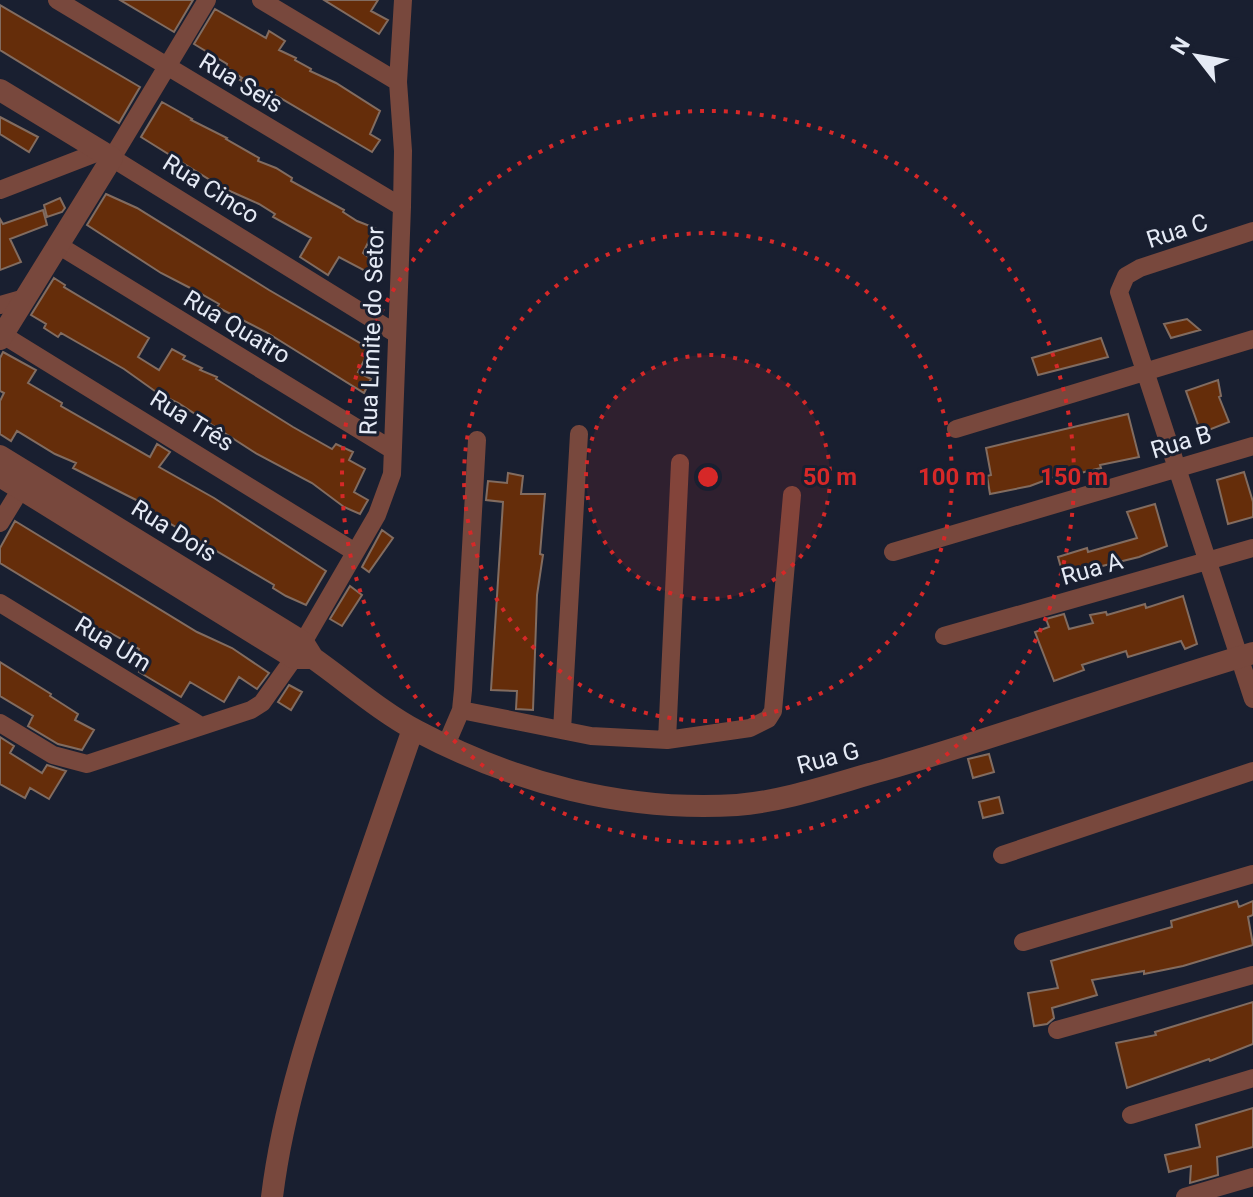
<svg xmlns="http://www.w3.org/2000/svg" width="1253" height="1197" font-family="Roboto,sans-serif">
	<rect width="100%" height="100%" fill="#191f30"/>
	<path fill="#652d0a" stroke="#826c60" stroke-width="2" d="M 120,0 L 193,0 L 174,32 Z
		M 324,0 L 378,0 L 371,11 L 388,20 L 379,34 Z
		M 0,5 L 140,87 L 119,123 L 0,50 Z
		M 215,9 L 266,38 L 269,31 L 285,41 L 279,50 L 296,58 L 295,60 L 311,69 L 310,71 L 336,83 L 380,111 L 370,134 L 380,140 L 372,152 L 270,92 L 258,87 L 257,89 L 240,80 L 242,78 L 226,67 L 227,64 L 194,44 Z
		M 162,102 L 192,119 L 191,120 L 227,138 L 226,139 L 259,158 L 258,161 L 276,168 L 292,178 L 291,181 L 344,210 L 343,212 L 357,221 L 375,228 L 363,253 L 377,264 L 371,274 L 339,257 L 328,275 L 300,257 L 311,238 L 273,217 L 275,214 L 259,204 L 223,188 L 141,137 Z
		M 0,117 L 38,137 L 29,152 L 0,134 Z
		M 106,194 L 137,208 L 269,290 L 370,349 L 358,372 L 371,379 L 364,393 L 266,332 L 217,307 L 219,304 L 196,291 L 161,273 L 87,225 Z
		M 60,198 L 65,208 L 62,212 L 47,217 L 44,205 Z
		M 43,210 L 47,225 L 10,239 L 21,262 L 0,270 L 0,219 L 3,224 Z
		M 54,278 L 65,285 L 64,287 L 149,338 L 138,357 L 159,370 L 172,349 L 185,356 L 183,359 L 202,368 L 200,370 L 217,377 L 216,379 L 293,427 L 332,449 L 336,444 L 353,452 L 349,460 L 365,469 L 354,492 L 368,500 L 360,514 L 344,507 L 312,483 L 257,454 L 178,403 L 159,394 L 124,369 L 61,333 L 58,337 L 44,328 L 46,324 L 31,315 Z
		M 1187,319 L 1200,330 L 1171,338 L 1164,324 Z
		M 1101,338 L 1108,357 L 1038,375 L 1032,358 Z
		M 3,352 L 36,370 L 28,383 L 62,403 L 61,406 L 150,457 L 157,444 L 170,452 L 159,467 L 214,498 L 326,571 L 306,605 L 286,596 L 273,588 L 274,585 L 142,507 L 144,504 L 73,468 L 76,463 L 55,454 L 17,431 L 11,441 L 0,434 L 0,401 L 4,393 L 0,391 L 0,358 Z
		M 1218,380 L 1221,396 L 1219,397 L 1229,422 L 1201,433 L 1186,391 Z
		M 1128,414 L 1139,457 L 1100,465 L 1101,468 L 1072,475 L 1070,471 L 1030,486 L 990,494 L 987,476 L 991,475 L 986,448 Z
		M 1244,472 L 1253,502 L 1253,517 L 1228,524 L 1217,480 Z
		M 508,473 L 523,476 L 521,494 L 545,494 L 540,554 L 543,555 L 537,595 L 533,710 L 516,709 L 517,691 L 491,690 L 503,502 L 486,500 L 488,481 L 507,483 Z
		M 1155,504 L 1167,546 L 1139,557 L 1098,567 L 1097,564 L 1063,575 L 1058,557 L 1087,548 L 1088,552 L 1137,538 L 1127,512 Z
		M 15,521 L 197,632 L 232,648 L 269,673 L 257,689 L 239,677 L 224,702 L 190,682 L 181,697 L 139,672 L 145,661 L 136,656 L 139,649 L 107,631 L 102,639 L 86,630 L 92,619 L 0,563 L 0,548 Z
		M 382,530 L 393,538 L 369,572 L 362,567 Z
		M 350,586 L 362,595 L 342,626 L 330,619 Z
		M 1183,596 L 1197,644 L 1185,649 L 1181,641 L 1128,657 L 1126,651 L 1082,665 L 1084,670 L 1054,681 L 1035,632 L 1049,627 L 1046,619 L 1064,614 L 1069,629 L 1093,623 L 1090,615 L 1106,612 L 1107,615 L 1145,604 L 1146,608 Z
		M 0,662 L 51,694 L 50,696 L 78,714 L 75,720 L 94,730 L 82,750 L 58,744 L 28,726 L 33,716 L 0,696 Z
		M 289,685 L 302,692 L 291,710 L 278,702 Z
		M 0,737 L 14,746 L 10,753 L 42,773 L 47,765 L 66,771 L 49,799 L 30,788 L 25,798 L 0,784 Z
		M 989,754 L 994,772 L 973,778 L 968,759 Z
		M 999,797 L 1003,813 L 983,818 L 979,802 Z
		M 1237,901 L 1239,907 L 1253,901 L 1253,915 L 1248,917 L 1253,945 L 1183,966 L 1144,974 L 1144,971 L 1092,980 L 1097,995 L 1052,1008 L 1054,1018 L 1047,1024 L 1034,1026 L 1028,993 L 1058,988 L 1051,961 L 1172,927 L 1171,921 Z
		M 1253,1002 L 1253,1044 L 1210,1061 L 1209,1059 L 1127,1088 L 1116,1043 L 1156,1035 L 1155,1032 Z
		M 1253,1108 L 1253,1147 L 1217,1157 L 1218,1175 L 1190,1183 L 1191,1166 L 1169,1172 L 1165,1155 L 1200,1147 L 1196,1125 Z"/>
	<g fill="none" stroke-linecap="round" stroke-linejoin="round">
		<path stroke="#78483d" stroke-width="18" d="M 57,0 L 402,207
			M 207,0 L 112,158 L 395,333
			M 261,0 L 398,82
			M 0,190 L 101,151
			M 1253,231 L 1140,268 L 1126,276 L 1119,292 L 1253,699
			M 58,245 L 391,449
			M 0,305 L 25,298
			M 3,335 L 355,552
			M 956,429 L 1253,339
			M 0,523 L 27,479
			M 893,552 L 1253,446
			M 0,603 L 201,726
			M 944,636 L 1253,548
			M 461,710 L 591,736 L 667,740 L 750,728 L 768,719 L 773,711 L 792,495
			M 0,723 L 53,755 L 87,764 L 251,710 L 262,703 L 294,658 L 377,515 L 392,474 L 402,207 L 403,151 L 398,82 L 403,0
			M 562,730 L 579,434
			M 667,740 L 680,463
			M 446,745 L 461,710 L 463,690 L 477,440
			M 1002,855 L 1253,771
			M 1023,942 L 1253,874
			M 1057,1030 L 1253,975
			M 1131,1115 L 1253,1078
			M 1185,1197 L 1253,1177"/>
		<path stroke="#78483d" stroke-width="22" d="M 0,90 L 112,158 L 0,339
			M 0,456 L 303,642 L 313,658 C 347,682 380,711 417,731 C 515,783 625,812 737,805 C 786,801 836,783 884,770 C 1008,734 1129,690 1253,653
			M 0,476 L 294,658 L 313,658
			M 272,1197 C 283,1106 313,1018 343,931 C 366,864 390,796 413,729"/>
	</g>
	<circle cx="708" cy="477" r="122" fill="#d62828" fill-opacity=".12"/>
	<g fill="none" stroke="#d62828" stroke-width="4" stroke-dasharray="4 8">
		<circle cx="708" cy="477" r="122"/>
		<circle cx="708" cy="477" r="244"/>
		<circle cx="708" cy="477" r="366"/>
	</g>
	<g text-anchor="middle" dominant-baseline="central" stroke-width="6" stroke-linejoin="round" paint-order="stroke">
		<g font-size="24" fill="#e5eaf5" stroke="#191f30">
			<text transform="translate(241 83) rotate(31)">Rua Seis</text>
			<text transform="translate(211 189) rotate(32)">Rua Cinco</text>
			<text transform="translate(1177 231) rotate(-18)">Rua C</text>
			<text transform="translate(237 327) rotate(31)">Rua Quatro</text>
			<text transform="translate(372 331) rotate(-88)">Rua Limite do Setor</text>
			<text transform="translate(192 421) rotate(32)">Rua Três</text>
			<text transform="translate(1181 442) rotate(-17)">Rua B</text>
			<text transform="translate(174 531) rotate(32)">Rua Dois</text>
			<text transform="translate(1092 569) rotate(-16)">Rua A</text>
			<text transform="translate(113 644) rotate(31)">Rua Um</text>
			<text transform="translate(828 758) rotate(-15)">Rua G</text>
		</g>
	</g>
	<circle cx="708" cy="477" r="12" fill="#d62828" stroke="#191f30" stroke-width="4"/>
	<g font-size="24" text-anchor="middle" font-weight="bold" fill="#d62828" stroke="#191f30" stroke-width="6" stroke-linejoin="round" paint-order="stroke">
		<text x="830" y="485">50 m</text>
		<text x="952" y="485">100 m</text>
		<text x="1074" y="485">150 m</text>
	</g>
	<g transform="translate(1197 56) rotate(301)" stroke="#191f30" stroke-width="6" paint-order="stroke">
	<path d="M0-6L14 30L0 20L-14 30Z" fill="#e5eaf5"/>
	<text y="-12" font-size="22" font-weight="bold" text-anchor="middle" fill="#e5eaf5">N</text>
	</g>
</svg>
